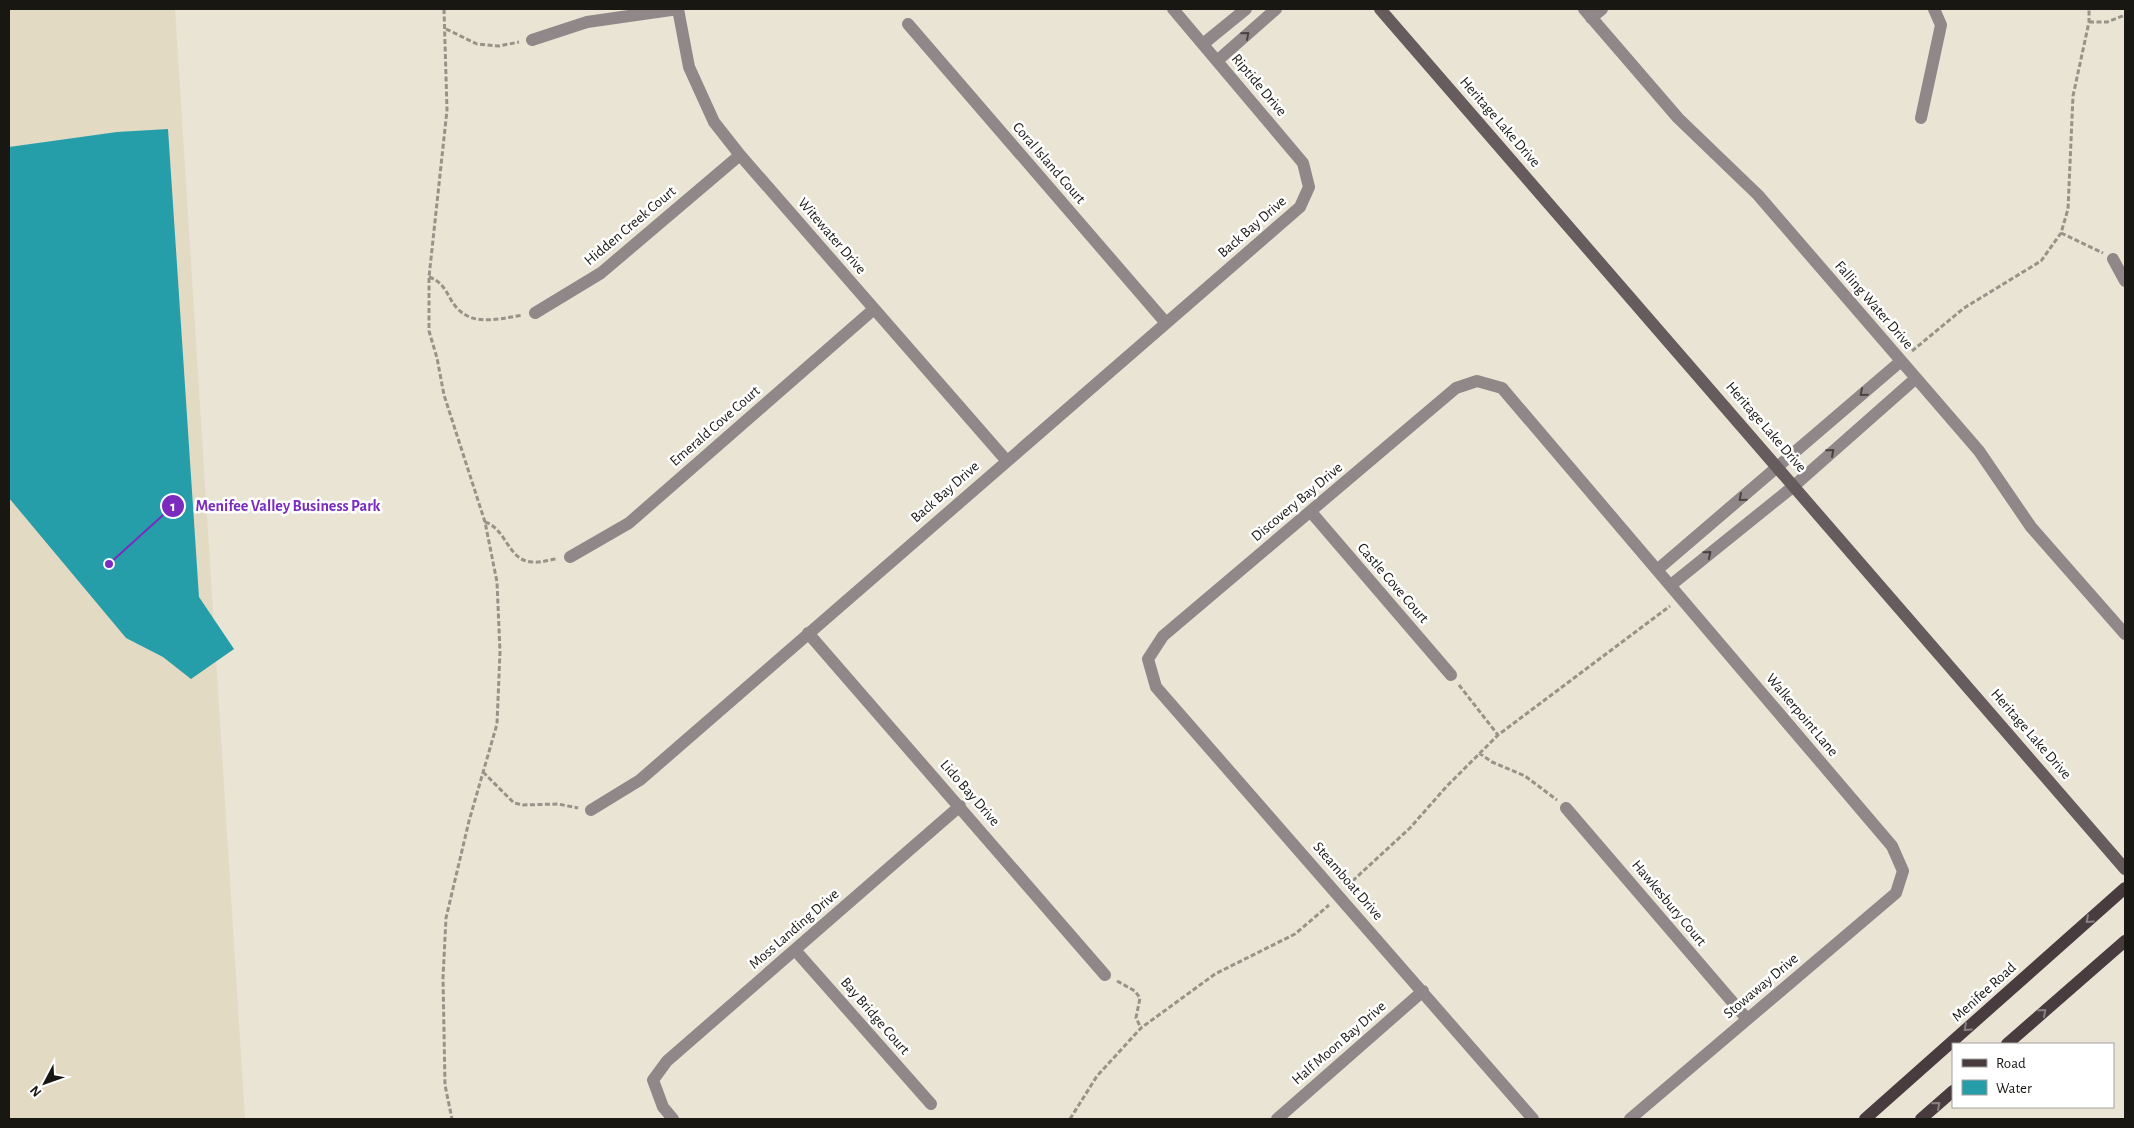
<svg xmlns="http://www.w3.org/2000/svg" width="2134" height="1128" font-family="'Alegreya Sans',sans-serif">
	<rect width="100%" height="100%" fill="#eae4d5"/>
	<path fill="#e2dac3" d="M 9,9 L 175,9 L 245,1119 L 9,1119 Z"/>
	<path fill="#269ea9" d="M 168,129 L 199,597 L 234,649 L 191,679 L 163,657 L 126,638 L 9,498 L 9,147 L 117,132 Z"/>
	<g fill="none" stroke-linecap="round" stroke-linejoin="round">
		<path stroke="#979388" stroke-width="3" stroke-dasharray="5 2.5" stroke-linecap="butt" d="M 444,9 L 447,110 L 429,277 L 429,331 L 437,358 L 444,395 L 485,522 L 497,582 L 500,652 L 497,724 L 469,821 L 446,918 L 443,978 L 445,1085 L 452,1119
			M 2089,22 L 2107,22 L 2125,15
			M 446,29 L 477,44 L 499,46 L 519,42
			M 2061,233 L 2103,253
			M 429,277 C 440,281 444,287 450,298 C 466,328 493,320 523,315
			M 1912,351 L 1964,308 L 2041,261 L 2061,233 L 2068,209 L 2073,96 L 2089,22 L 2089,9
			M 485,522 C 506,528 508,561 532,562 C 540,563 548,560 556,559
			M 1459,685 L 1498,735
			M 1479,753 L 1492,762 L 1525,776 L 1557,800
			M 483,772 L 514,803 L 523,805 L 558,804 L 578,808
			M 1347,886 L 1410,828 L 1446,787 L 1498,735 L 1670,606
			M 1117,981 L 1135,991 L 1140,998 L 1136,1018 L 1141,1028
			M 1070,1119 L 1097,1076 L 1141,1028 L 1215,974 L 1295,934 L 1329,905"/>
		<path stroke="#8f8788" stroke-width="12" d="M 678,9 L 689,67 L 714,122 L 740,155 L 1006,460
			M 1584,9 L 1678,118 L 1758,195 L 1979,451 L 2031,527 L 2125,634
			M 1591,18 L 1602,9
			M 908,24 L 1166,323
			M 532,40 L 587,22 L 678,9
			M 1203,44 L 1246,9
			M 1217,61 L 1276,9
			M 1921,118 L 1941,25 L 1934,9
			M 2113,259 L 2125,281
			M 535,313 L 601,273 L 740,155
			M 1311,512 L 1451,675
			M 570,557 L 629,523 L 874,309
			M 1657,570 L 1901,361
			M 1671,585 L 1795,485 L 1915,379
			M 808,633 L 1105,975
			M 1566,808 L 1747,1019
			M 591,810 L 640,780 L 1300,207 L 1309,187 L 1303,163 L 1173,9
			M 795,950 L 931,1104
			M 673,1119 L 663,1107 L 653,1080 L 667,1061 L 960,806
			M 1277,1119 L 1423,991
			M 1533,1119 L 1156,687 L 1148,659 L 1163,636 L 1456,388 L 1477,381 L 1502,388 L 1892,846 L 1903,871 L 1896,893 L 1630,1119"/>
		<path stroke="#665b5d" stroke-width="12" d="M 1380,9 L 2125,869"/>
		<path stroke="#493c3f" stroke-width="12" d="M 2007,1044 L 2125,941
			M 1865,1119 L 2125,888
			M 1921,1119 L 1953,1091"/>
	</g>
	<defs><path id="oneway-chevron" d="M-2-3.5L2.5 0L-2 3.5" fill="none" stroke-width="1.6" stroke-linecap="round" stroke-linejoin="round" transform="scale(1.25)"/></defs>
	<g stroke="#484441">
		<use href="#oneway-chevron" transform="translate(1246 35) rotate(-41)"/>
		<use href="#oneway-chevron" transform="translate(1863 393) rotate(139)"/>
		<use href="#oneway-chevron" transform="translate(1831 452) rotate(-41)"/>
		<use href="#oneway-chevron" transform="translate(1742 498) rotate(139)"/>
		<use href="#oneway-chevron" transform="translate(1708 554) rotate(-39)"/>
	</g>
	<g stroke="#898082">
		<use href="#oneway-chevron" transform="translate(2089 920) rotate(138)"/>
		<use href="#oneway-chevron" transform="translate(2043 1012) rotate(-41)"/>
		<use href="#oneway-chevron" transform="translate(1967 1028) rotate(138)"/>
		<use href="#oneway-chevron" transform="translate(1937 1105) rotate(-41)"/>
	</g>
	<g text-anchor="middle" dominant-baseline="central" stroke-width="5" stroke-linejoin="round" paint-order="stroke">
		<g font-size="15" fill="#191712" stroke="#fff">
			<text transform="translate(1259 85) rotate(50)">Riptide Drive</text>
			<text transform="translate(1500 122) rotate(49)">Heritage Lake Drive</text>
			<text transform="translate(1049 163) rotate(49)">Coral Island Court</text>
			<text transform="translate(630 226) rotate(-40)">Hidden Creek Court</text>
			<text transform="translate(1252 227) rotate(-41)">Back Bay Drive</text>
			<text transform="translate(832 236) rotate(49)">Witewater Drive</text>
			<text transform="translate(1874 305) rotate(49)">Falling Water Drive</text>
			<text transform="translate(715 426) rotate(-41)">Emerald Cove Court</text>
			<text transform="translate(1766 427) rotate(49)">Heritage Lake Drive</text>
			<text transform="translate(945 492) rotate(-41)">Back Bay Drive</text>
			<text transform="translate(1297 502) rotate(-40)">Discovery Bay Drive</text>
			<text transform="translate(1393 583) rotate(49)">Castle Cove Court</text>
			<text transform="translate(1802 715) rotate(50)">Walkerpoint Lane</text>
			<text transform="translate(2031 734) rotate(49)">Heritage Lake Drive</text>
			<text transform="translate(970 793) rotate(49)">Lido Bay Drive</text>
			<text transform="translate(1348 881) rotate(49)">Steamboat Drive</text>
			<text transform="translate(1669 903) rotate(50)">Hawkesbury Court</text>
			<text transform="translate(794 929) rotate(-41)">Moss Landing Drive</text>
			<text transform="translate(1761 986) rotate(-40)">Stowaway Drive</text>
			<text transform="translate(1984 992) rotate(-42)">Menifee Road</text>
			<text transform="translate(875 1016) rotate(49)">Bay Bridge Court</text>
			<text transform="translate(1339 1043) rotate(-41)">Half Moon Bay Drive</text>
		</g>
	</g>
	<path fill="none" stroke="#7b2cbf" stroke-width="2" d="M109 564L173 506"/>
	<g fill="#7b2cbf" stroke="#fff" stroke-width="2">
		<circle cx="109" cy="564" r="5"/>
		<circle cx="173" cy="506" r="12"/>
	</g>
	<g font-size="15" text-anchor="middle" font-weight="bold" fill="#fff">
		<text x="173" y="511">1</text>
	</g>
	<g font-size="16" text-anchor="middle" font-weight="bold" fill="#7b2cbf" stroke="#fff" stroke-width="5" stroke-linejoin="round" paint-order="stroke">
		<text x="288" y="511">Menifee Valley Business Park</text>
	</g>
	<rect width="2134" height="1128" fill="none" stroke="#191712" stroke-width="20"/>
	<rect x="1952" y="1043" width="162" height="65" fill="#ffffff" stroke="#a3a2a0"/>
	<rect x="1962" y="1059" width="25" height="8" fill="#493c3f" stroke="#a3a2a0"/>
	<text x="1996" y="1068" font-size="15" fill="#191712">Road</text>
	<rect x="1962" y="1080" width="25" height="15" fill="#269ea9" stroke="#a3a2a0"/>
	<text x="1996" y="1093" font-size="15" fill="#191712">Water</text>
	<g transform="translate(45 1083) rotate(229)" stroke="#ffffff" stroke-width="4" paint-order="stroke">
	<path d="M0-4L9 19L0 12L-9 19Z" fill="#191712"/>
	<text y="-8" font-size="14" font-weight="bold" text-anchor="middle" fill="#191712">N</text>
	</g>
</svg>
